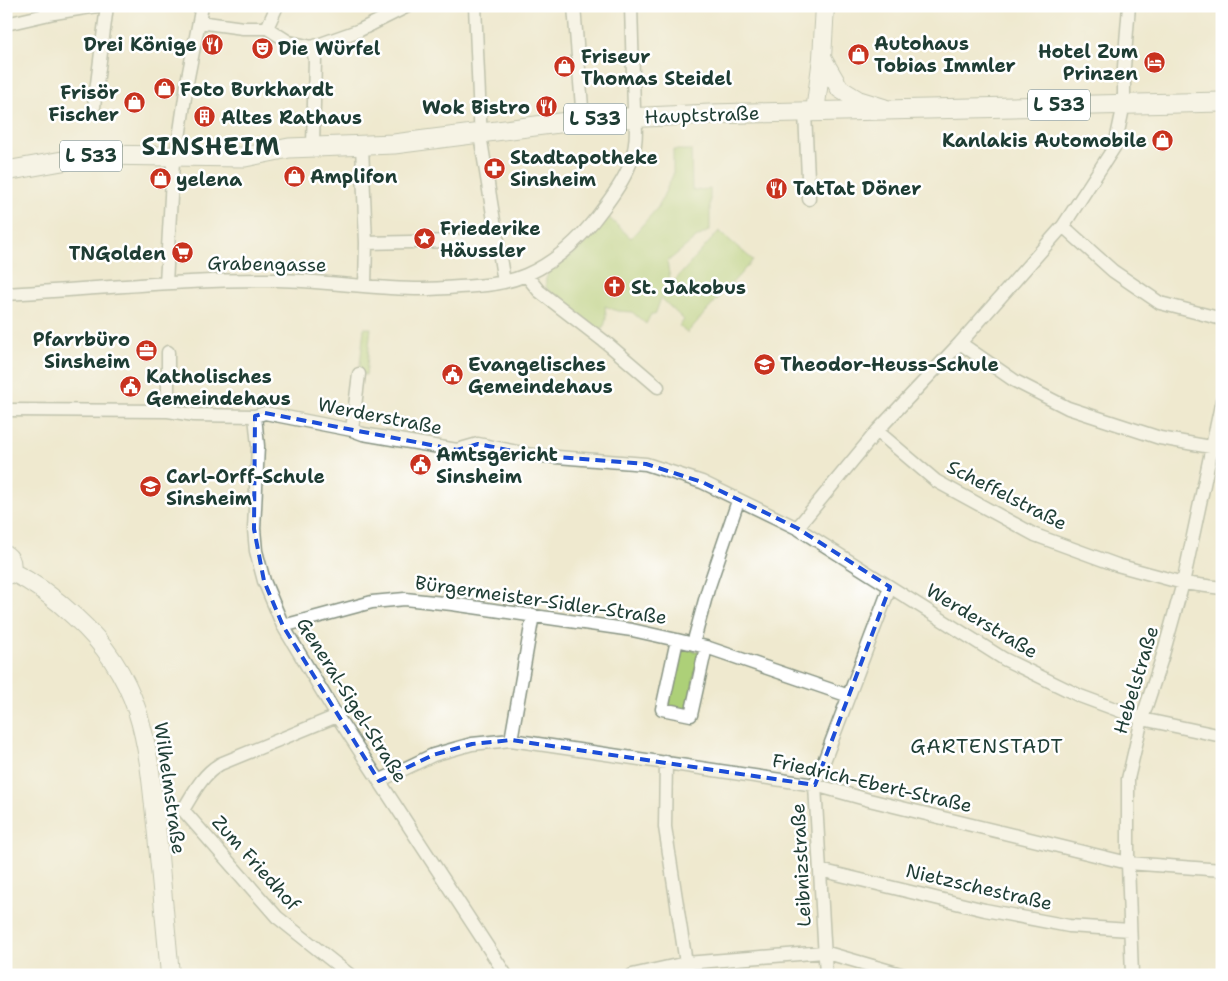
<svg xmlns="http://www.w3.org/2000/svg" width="1228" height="981" font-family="'Shantell Sans',sans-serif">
	<rect width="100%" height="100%" fill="#fff"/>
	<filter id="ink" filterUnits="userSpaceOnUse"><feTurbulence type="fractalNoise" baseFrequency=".02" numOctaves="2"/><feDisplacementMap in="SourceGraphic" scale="10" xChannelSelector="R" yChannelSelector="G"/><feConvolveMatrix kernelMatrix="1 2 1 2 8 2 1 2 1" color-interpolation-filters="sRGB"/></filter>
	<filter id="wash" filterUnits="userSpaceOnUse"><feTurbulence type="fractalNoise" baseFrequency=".0096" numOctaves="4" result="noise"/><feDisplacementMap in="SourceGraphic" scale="20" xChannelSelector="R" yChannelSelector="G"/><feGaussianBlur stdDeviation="1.12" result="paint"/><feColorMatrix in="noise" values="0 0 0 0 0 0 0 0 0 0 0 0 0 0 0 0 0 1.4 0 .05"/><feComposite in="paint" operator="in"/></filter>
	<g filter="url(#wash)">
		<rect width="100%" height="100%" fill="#efe9cf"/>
		<path fill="#add078" stroke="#668656" d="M 673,150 L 691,150 L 692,190 L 710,189 L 710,230 L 696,238 L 667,262 L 670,279 L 662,295 L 719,231 L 753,260 L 687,333 L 679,326 L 684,320 L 661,298 L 655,315 L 651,314 L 646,324 L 632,312 L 617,311 L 605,306 C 606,316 608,323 600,331 L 547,289 C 545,284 545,279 548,274 C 551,267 558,266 563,262 C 580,250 595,233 607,216 L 631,238 L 658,207 L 673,175 Z
			M 364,328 L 371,328 L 366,375 L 359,374 Z
			M 681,647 L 699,652 L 688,709 L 668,705 Z"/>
	</g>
	<g filter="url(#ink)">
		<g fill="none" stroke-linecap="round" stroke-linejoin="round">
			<defs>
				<path id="street" d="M 475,6 L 481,141 L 504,282
					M 574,6 L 583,120
					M 199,22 L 243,28 L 267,28 L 289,42 L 312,47 L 360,30 L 408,6
					M 6,24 L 54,13 L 97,6
					M 267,28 L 277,6
					M 312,47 L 315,59 L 313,146
					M 94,107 L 107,6
					M 805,113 L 809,199
					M 178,145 L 188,77 L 202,6
					M 362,146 L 366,243 L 365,286
					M 1063,226 L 1113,271 L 1160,303 L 1222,319
					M 366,243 L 498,240
					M 526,275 L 539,291 L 609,345 L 658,387
					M 166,283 L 173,162
					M 6,294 C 97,289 187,279 278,280 C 326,281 374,289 422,289 C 434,289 447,288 459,287 C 482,286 505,284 526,275 C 558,261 585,234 605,206 C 629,174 641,150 634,109 L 631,6
					M 960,343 L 1015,381 L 1068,408 L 1160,438 L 1222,449
					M 6,410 L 168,411 L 194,415 L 255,416 L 265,413 L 352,430 L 363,434 L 457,450 L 478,444 L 532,455 L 646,464 L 702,482 L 797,528 L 1004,659 L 1080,696 L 1142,719 L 1222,736
					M 168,411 L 168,352
					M 255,416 L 258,446 L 254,529 L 256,551 L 264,581 L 283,626 L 337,716 L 506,975
					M 352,430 L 359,374
					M 877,431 L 936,481 L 1035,535 L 1117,565 L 1183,583 L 1222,588
					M 797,528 L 877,431 L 960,343 L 1063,226 L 1115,146 L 1124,104 L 1124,67 L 1129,6
					M 283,626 L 372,602 L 405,599 L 452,604 L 632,630 L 677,640 L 706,647 L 849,696
					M 677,640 L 662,709 L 691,715 L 706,647
					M 693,644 L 708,589 L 738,501
					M 511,740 L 533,615
					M 666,762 L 665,827 L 686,963 L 689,975
					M 379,781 L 433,755 L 472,744 L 511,740 L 815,785 L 869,800 L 1128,863 L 1222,870
					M 154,808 L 183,810 L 277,917 L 350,975
					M 183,810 C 194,792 202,775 220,764 L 337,716
					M 820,870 L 985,910 L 1069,926 L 1130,930
					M 632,975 L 686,963 L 824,952 L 904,975
					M 826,975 L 815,785 L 890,587
					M 1132,975 L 1128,863 L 1128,779 L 1142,719 L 1162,658 L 1183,583 L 1222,400"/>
				<path id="secondary" d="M 822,58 L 840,89 L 858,100 L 884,108
					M 815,112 L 822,58 L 825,6
					M 6,555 C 14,561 13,570 6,576
					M 10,571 C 35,583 56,599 75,617 C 145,680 148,747 157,835 C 161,881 166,928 170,975"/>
				<path id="primary" d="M 6,171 L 96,155 L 245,157 L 289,148 L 394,144 L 583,120 L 710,114 L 1222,102"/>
			</defs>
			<use href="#street" stroke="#879382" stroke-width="15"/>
			<use href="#secondary" stroke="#879382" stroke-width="20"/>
			<use href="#primary" stroke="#879382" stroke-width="21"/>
			<use href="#street" stroke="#fff" stroke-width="12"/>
			<use href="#secondary" stroke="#fff" stroke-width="18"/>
			<use href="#primary" stroke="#fff" stroke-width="19"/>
		</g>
	</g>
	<path d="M0 0H1228V981H0ZM 265,413 L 457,450 L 478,444 L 532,455 L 646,464 L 702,482 L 797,528 L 890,587 L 815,785 L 511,740 L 472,744 L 433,755 L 379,781 L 283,626 L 264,581 L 254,529 L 255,416 Z" fill="#efe9cf" fill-opacity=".55" fill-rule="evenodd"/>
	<path fill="none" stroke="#1d4ed8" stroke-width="4" stroke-dasharray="10 6" stroke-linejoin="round" d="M 265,413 L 457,450 L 478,444 L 532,455 L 646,464 L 702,482 L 797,528 L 890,587 L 815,785 L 511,740 L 472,744 L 433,755 L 379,781 L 283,626 L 264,581 L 254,529 L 255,416 Z"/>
	<defs>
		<symbol id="restaurant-disc" viewBox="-11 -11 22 22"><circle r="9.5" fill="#c8321e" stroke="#fff"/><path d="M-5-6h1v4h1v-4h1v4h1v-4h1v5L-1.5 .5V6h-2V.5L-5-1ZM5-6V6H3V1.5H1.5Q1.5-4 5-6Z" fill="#fff"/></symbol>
		<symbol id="theatre-disc" viewBox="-11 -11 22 22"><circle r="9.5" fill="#c8321e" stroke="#fff"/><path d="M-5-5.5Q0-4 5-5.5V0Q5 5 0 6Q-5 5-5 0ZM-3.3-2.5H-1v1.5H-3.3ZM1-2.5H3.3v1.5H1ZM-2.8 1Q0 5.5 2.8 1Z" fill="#fff"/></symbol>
		<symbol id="shop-disc" viewBox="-11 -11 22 22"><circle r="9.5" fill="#c8321e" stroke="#fff"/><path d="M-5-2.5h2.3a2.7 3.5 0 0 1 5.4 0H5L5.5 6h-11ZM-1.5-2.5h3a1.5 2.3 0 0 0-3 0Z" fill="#fff"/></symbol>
		<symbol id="hotel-disc" viewBox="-11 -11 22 22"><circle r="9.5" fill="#c8321e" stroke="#fff"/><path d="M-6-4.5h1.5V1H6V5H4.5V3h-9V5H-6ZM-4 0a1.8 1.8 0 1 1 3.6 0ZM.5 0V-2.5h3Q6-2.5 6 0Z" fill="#fff"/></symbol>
		<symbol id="building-disc" viewBox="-11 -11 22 22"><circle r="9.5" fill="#c8321e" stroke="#fff"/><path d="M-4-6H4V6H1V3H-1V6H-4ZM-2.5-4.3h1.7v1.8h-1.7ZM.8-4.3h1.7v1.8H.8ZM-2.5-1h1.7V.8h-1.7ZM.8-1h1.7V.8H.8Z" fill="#fff"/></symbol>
		<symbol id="pharmacy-disc" viewBox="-11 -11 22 22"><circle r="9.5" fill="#c8321e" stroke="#fff"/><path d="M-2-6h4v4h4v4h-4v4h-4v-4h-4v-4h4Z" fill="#fff"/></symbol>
		<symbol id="sight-disc" viewBox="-11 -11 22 22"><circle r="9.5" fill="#c8321e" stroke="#fff"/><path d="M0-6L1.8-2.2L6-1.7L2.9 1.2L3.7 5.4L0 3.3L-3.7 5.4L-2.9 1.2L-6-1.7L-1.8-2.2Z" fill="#fff"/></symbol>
		<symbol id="supermarket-disc" viewBox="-11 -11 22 22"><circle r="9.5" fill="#c8321e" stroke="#fff"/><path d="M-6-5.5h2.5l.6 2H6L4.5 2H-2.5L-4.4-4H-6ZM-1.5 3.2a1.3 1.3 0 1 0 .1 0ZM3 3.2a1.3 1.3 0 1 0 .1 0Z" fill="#fff"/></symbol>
		<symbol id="church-disc" viewBox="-11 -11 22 22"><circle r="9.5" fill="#c8321e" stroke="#fff"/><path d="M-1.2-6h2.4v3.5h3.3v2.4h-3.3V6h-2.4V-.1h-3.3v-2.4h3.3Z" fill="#fff"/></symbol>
		<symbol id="office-disc" viewBox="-11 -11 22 22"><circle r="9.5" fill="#c8321e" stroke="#fff"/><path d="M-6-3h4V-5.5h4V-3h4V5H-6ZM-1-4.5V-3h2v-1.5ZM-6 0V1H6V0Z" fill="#fff"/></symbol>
		<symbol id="school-disc" viewBox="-11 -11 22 22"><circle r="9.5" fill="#c8321e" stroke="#fff"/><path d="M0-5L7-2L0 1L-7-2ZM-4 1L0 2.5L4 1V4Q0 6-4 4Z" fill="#fff"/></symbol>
		<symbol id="civic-disc" viewBox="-11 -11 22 22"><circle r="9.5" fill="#c8321e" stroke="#fff"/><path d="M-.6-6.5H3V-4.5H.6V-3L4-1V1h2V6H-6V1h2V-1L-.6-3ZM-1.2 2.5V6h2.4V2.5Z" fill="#fff"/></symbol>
	</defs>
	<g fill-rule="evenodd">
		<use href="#restaurant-disc" x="200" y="32" width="25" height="25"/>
		<use href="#theatre-disc" x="250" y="36" width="25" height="25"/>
		<use href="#shop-disc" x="846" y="42" width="25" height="25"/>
		<use href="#hotel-disc" x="1142" y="50" width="25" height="25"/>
		<use href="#shop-disc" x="552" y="54" width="25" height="25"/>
		<use href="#shop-disc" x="152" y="76" width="25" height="25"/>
		<use href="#shop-disc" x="122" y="90" width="25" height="25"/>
		<use href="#restaurant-disc" x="534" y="94" width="25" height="25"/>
		<use href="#building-disc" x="192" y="104" width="25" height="25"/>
		<use href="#shop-disc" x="1150" y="128" width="25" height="25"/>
		<use href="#pharmacy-disc" x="482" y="156" width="25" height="25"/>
		<use href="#shop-disc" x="282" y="164" width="25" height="25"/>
		<use href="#shop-disc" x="148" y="166" width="25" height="25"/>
		<use href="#restaurant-disc" x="764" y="176" width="25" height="25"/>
		<use href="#sight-disc" x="412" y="226" width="25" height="25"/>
		<use href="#supermarket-disc" x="170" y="240" width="25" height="25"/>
		<use href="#church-disc" x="602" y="274" width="25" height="25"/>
		<use href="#office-disc" x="134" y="338" width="25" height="25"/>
		<use href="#school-disc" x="752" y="352" width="25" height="25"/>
		<use href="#civic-disc" x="440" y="362" width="25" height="25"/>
		<use href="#civic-disc" x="118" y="374" width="25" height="25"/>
		<use href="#civic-disc" x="408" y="452" width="25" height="25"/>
		<use href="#school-disc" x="138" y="474" width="25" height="25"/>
	</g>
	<g text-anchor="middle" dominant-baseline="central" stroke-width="5" stroke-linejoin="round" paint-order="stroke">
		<g fill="#fff" stroke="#627771" stroke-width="1">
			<rect x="1028" y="89.5" width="62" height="31" rx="4"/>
			<rect x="564" y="103.5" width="62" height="31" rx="4"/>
			<rect x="60" y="140.5" width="62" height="31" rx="4"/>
		</g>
		<g font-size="18" font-weight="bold" fill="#1f3d34">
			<text x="1059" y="105">L 533</text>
			<text x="595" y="119">L 533</text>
			<text x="91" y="156">L 533</text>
		</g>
		<g font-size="19" font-weight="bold" fill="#1f3d34" stroke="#fff" text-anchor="start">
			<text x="874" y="43">Autohaus<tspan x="874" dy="22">Tobias Immler</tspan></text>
			<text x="197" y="44" text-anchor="end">Drei Könige</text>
			<text x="278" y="48">Die Würfel</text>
			<text x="1138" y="51" text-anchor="end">Hotel Zum<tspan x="1138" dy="22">Prinzen</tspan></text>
			<text x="581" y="56">Friseur<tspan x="581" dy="22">Thomas Steidel</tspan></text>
			<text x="180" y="89">Foto Burkhardt</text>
			<text x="119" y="92" text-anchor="end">Frisör<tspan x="119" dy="22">Fischer</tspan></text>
			<text x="530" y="107" text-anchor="end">Wok Bistro</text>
			<text x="221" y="117">Altes Rathaus</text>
			<text x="1147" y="140" text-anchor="end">Kanlakis Automobile</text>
			<text x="510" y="157">Stadtapotheke<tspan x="510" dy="22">Sinsheim</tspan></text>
			<text x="310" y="176">Amplifon</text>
			<text x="176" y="179">yelena</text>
			<text x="793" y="188">TatTat Döner</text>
			<text x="440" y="228">Friederike<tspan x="440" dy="22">Häussler</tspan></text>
			<text x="166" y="253" text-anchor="end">TNGolden</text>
			<text x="631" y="287">St. Jakobus</text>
			<text x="130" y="339" text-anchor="end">Pfarrbüro<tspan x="130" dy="22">Sinsheim</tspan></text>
			<text x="468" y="364">Evangelisches<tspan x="468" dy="22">Gemeindehaus</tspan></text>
			<text x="780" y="364">Theodor-Heuss-Schule</text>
			<text x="146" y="376">Katholisches<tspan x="146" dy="22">Gemeindehaus</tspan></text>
			<text x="436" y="454">Amtsgericht<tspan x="436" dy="22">Sinsheim</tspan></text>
			<text x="166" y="476">Carl-Orff-Schule<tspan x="166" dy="22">Sinsheim</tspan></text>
		</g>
		<g font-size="19" fill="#1f3d34" stroke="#fff">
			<text transform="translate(702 115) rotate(-2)">Hauptstraße</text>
			<text transform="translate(267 264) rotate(1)">Grabengasse</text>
			<text transform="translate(380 416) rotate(11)">Werderstraße</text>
			<text transform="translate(1007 495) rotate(27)">Scheffelstraße</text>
			<text transform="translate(541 600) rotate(8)">Bürgermeister-Sidler-Straße</text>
			<text transform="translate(982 621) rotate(31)">Werderstraße</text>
			<text transform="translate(1136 680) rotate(-73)">Hebelstraße</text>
			<text transform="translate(352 700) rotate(58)">General-Sigel-Straße</text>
			<text transform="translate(872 783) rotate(13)">Friedrich-Ebert-Straße</text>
			<text transform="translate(170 788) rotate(82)">Wilhelmstraße</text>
			<text transform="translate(256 863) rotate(48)">Zum Friedhof</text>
			<text transform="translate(801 865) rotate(-93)">Leibnizstraße</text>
			<text transform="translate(979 887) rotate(13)">Nietzschestraße</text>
		</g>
		<g font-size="20" letter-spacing="1" fill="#1f3d34" stroke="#fff">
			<text x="987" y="746">GARTENSTADT</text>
		</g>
		<g font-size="24" font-weight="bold" letter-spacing="1" fill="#1f3d34" stroke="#fff">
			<text x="211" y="147">SINSHEIM</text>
		</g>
	</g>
	<rect width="1228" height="981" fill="none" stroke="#fff" stroke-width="25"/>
</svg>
